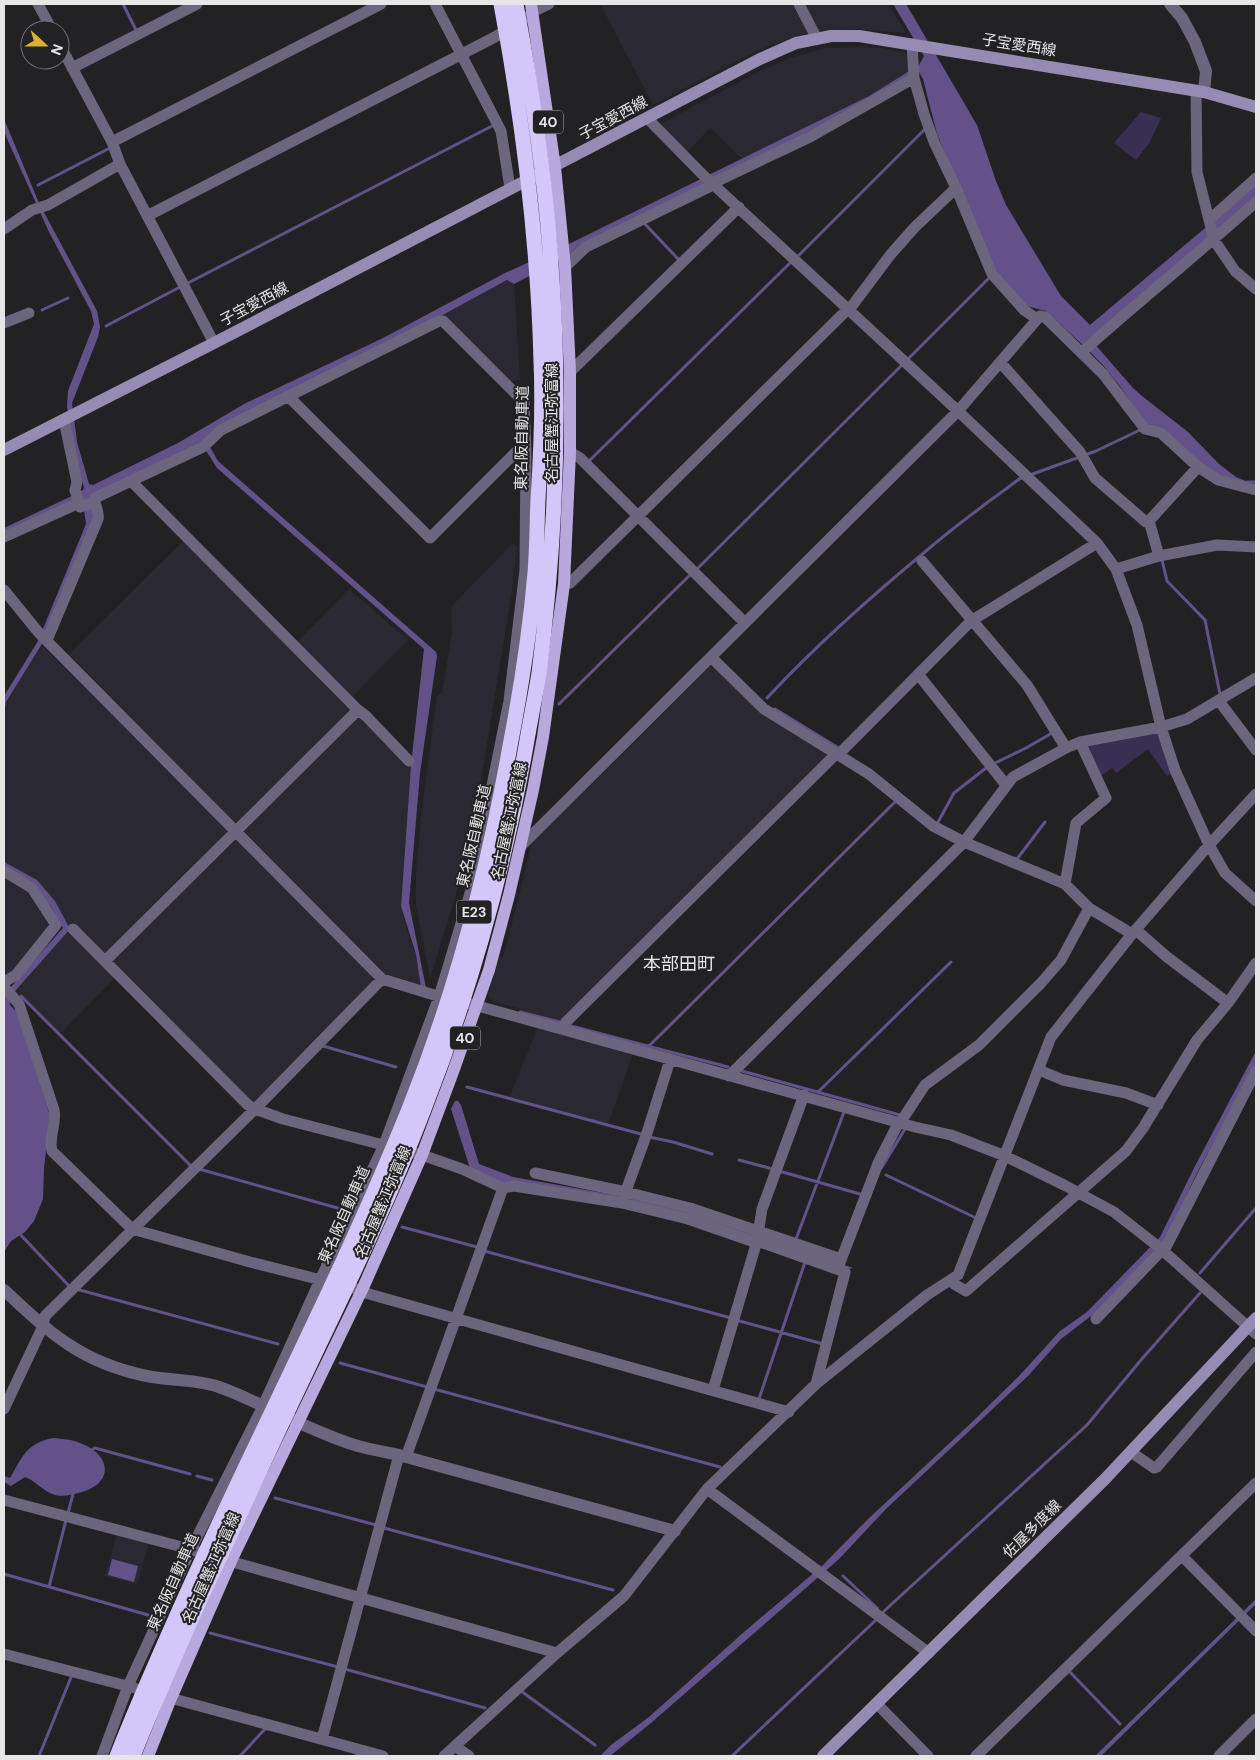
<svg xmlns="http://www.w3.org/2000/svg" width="1260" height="1760" font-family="'DM Sans','Noto Sans JP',sans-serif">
	<rect width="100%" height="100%" fill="#222224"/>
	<path fill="#2a2830" d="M 600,4 L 795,4 L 809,32 L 792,37 L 757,51 L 653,105 Z
		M 802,4 L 888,4 L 906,33 L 857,29 L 816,31 Z
		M 865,47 L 882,48 L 909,54 L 911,70 L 869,96 L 742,159 L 710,128 L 686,153 L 660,124 L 762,70 L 793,57 L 827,48 Z
		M 507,280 L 514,284 L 520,379 L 507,384 L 439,317 Z
		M 184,540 L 351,707 L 350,712 L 240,822 L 233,823 L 69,654 Z
		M 513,543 L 517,547 L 512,591 L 475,818 L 457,891 L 430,979 L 416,905 L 416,873 L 422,808 L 437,696 L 442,693 L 452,632 L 451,607 Z
		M 349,589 L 408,640 L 351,698 L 295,644 Z
		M 42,645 L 227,829 L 228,835 L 109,953 L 117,976 L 60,1034 L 17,990 L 70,928 L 4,860 L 4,714 L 6,702 Z
		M 710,667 L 716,668 L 827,753 L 828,757 L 560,1022 L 520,1012 L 520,1009 L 492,1001 L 488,995 L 499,958 L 504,955 L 532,844 Z
		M 356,719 L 365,719 L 411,765 L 401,906 L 407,930 L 416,954 L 421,988 L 384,975 L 244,831 Z
		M 233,840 L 237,840 L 373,976 L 370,987 L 255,1103 L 249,1102 L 114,966 L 113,960 Z
		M 4,874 L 29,891 L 50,921 L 43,938 L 14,971 L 4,977 Z
		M 538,1027 L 633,1053 L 608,1125 L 509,1098 Z
		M 117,1533 L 149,1542 L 137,1585 L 105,1576 Z"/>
	<path fill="#392f52" d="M 1141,112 L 1161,118 L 1150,142 L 1136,160 L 1114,143 Z
		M 1154,733 L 1159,734 L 1172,774 L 1167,776 L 1148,749 L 1116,773 L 1112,768 L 1100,776 L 1087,749 L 1089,744 Z"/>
	<path fill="#635289" d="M 893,4 L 906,4 L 977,125 L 996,181 L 1006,205 L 1061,296 L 1090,325 L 1211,223 L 1256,183 L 1256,198 L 1093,342 L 1133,388 L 1142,396 L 1188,432 L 1219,464 L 1236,477 L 1251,483 L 1222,479 L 1147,425 L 1119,385 L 1103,365 L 1086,348 L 1046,311 L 1026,306 L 995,272 L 937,134 L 923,79 L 919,72 L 889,90 L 514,284 L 507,280 L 439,317 L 221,426 L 210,447 L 218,461 L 436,652 L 437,656 L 420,773 L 409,903 L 426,988 L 421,988 L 416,954 L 401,906 L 411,765 L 424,649 L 217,468 L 205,449 L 199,443 L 93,495 L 96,516 L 50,631 L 6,702 L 4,714 L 4,696 L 38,641 L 86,524 L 83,502 L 4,533 L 4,528 L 74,495 L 83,490 L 84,488 L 70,431 L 67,406 L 68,391 L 94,324 L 91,311 L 49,232 L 4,132 L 4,119 L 39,203 L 97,311 L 100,327 L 98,337 L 72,403 L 77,442 L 89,484 L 93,485 L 178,443 L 244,404 L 383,338 L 505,273 L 573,242 L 869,96 L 919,65 L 924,56 Z
		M 4,860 L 6,863 L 37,880 L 55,901 L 70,929 L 9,998 L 10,1005 L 17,1012 L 50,1116 L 44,1168 L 43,1199 L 34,1221 L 25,1232 L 11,1241 L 4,1252 L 4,988 L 10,988 L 63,928 L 50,905 L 4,869 Z
		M 1256,1051 L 1256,1063 L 1196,1175 L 1165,1240 L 1095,1313 L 1061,1339 L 1028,1376 L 886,1509 L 839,1559 L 651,1723 L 610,1756 L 600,1756 L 611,1745 L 649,1717 L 744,1632 L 822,1566 L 867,1520 L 970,1424 L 1020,1375 L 1060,1331 L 1087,1312 L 1160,1237 L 1195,1166 Z
		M 455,1101 L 458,1101 L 461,1105 L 479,1164 L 513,1177 L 626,1197 L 694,1214 L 853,1268 L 849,1269 L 689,1216 L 518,1182 L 499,1182 L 470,1168 L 451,1109 Z
		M 53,1438 C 62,1439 72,1439 80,1443 C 113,1455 114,1485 78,1493 C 72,1495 62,1497 55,1495 C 44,1492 36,1481 25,1477 L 11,1486 L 4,1482 L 4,1476 L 10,1478 C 22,1457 27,1443 53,1438 Z
		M 112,1559 L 138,1566 L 134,1582 L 108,1575 Z
		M 1256,1599 L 1256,1604 L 1101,1756 L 1095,1756 Z"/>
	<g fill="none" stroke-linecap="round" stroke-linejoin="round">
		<path stroke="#635289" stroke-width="3" d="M 123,4 L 136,30
			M 38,185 L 108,149
			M 644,223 L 679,260
			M 798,256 L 926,128
			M 188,283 L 494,125
			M 42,310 L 68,298
			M 106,326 L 180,287
			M 909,358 L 988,279
			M 588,462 L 792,261
			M 1030,475 L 1096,451 L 1142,429
			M 1247,482 L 1256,482
			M 1162,560 L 1167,581 L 1205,620 L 1220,694 L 1222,693
			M 696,570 L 902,365
			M 767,698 C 817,644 875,593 932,546 C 960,522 990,501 1019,479 L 1024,477
			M 559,704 L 691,574
			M 775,709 L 837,747
			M 993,764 L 1026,748 L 1052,733
			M 937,824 L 954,793 L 986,768
			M 1014,858 L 1017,859 L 1045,822
			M 21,996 L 190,1165
			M 520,1012 L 560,1022
			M 571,1026 L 728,1067
			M 323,1046 L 396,1067
			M 648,1047 L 896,801
			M 742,1071 L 900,1115
			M 467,1087 L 641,1134
			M 818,1092 L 951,962
			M 649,1137 L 673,1142 L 712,1154
			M 739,1160 L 773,1169
			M 882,1167 L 905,1129
			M 199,1169 L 341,1209
			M 779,1171 L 860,1194
			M 886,1175 L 974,1217
			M 402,1227 L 477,1247
			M 18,1232 L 69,1286
			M 796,1239 L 844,1112
			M 484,1251 L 731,1318
			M 1200,1273 L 1256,1208
			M 76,1289 L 278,1344
			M 736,1320 L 823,1344
			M 340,1363 L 427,1387
			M 434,1389 L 720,1467
			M 759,1399 L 805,1262
			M 93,1449 L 95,1448 L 190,1474
			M 197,1476 L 212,1480
			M 275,1498 L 376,1525
			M 68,1513 L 73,1494
			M 384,1528 L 613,1590
			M 4,1574 L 148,1615
			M 843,1576 L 877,1608
			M 49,1587 L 66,1520
			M 882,1613 L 1087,1425 L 1141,1360 L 1200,1293
			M 210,1633 L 338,1667
			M 345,1669 L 485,1708
			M 1069,1671 L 1120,1724
			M 521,1691 L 595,1745
			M 39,1756 L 72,1675
			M 240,1756 L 265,1729 L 267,1729
			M 355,1756 L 357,1755
			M 732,1756 L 877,1619"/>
		<path stroke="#6c657e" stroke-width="11" d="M 38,4 L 52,30
			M 435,4 L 501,131 L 510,188
			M 799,4 L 817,39
			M 532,12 L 549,4
			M 912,44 L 914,78 L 924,114 L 934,142 L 956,188 L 992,274 L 1024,310 L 1037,319
			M 60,45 L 112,142 L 120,164 L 214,343
			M 72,68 L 197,4
			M 1196,91 L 1197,172 L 1214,240 L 1235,271 L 1256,289
			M 648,119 L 702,174 L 958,411 L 1097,543 L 1116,569 L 1137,625 L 1161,727 L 1175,770 L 1209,845 L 1225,873 L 1256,901
			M 112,142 L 381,4
			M 713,183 L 810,137 L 914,78
			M 147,216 L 495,37 L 532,14
			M 1209,220 L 1256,178
			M 4,229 L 32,210 L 48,205 L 120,164
			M 565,267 L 586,247 L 715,184
			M 849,310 L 891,254 L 915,227 L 956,188
			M 4,323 L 29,313
			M 1082,352 C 1139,301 1199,253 1256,202
			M 1000,362 L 1080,452 L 1095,478 L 1146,522 L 1149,521 L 1198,467
			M 570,372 L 739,207
			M 288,396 L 430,538 L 517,451 L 526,452
			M 64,420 L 77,482 L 75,490 L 79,503
			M 570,452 L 580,458 L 745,623
			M 1149,521 L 1159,556
			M 4,537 L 79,503 L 80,507 L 95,502
			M 922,561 L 1027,685 L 1066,748
			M 1116,569 L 1159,556 L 1217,545 L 1256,547
			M 564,584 L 570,583 L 848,309
			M 4,590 L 39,633 L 382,979 L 444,998
			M 47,640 L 98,519 C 100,512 94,505 95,498 L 203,447 L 221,430 L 439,321 L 443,321 L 524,402 L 526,452 L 525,570 L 509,701 L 471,890 L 439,997 L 384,1145 L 320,1280 L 263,1406 L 191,1549 L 128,1686 L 102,1756
			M 711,657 L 764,709 L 869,774 L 933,826 L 964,842 L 1065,884 L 1089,908 L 1132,934
			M 918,674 L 1006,785
			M 1219,701 L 1256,750
			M 358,710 L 366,716 L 409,761
			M 838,755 L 971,621 L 1097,543
			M 519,848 L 958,411 L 1040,316 L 1045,317 L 1103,374 L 1145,429 L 1161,433 L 1198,467 L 1218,480 L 1256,490
			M 4,871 L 32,888 L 56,925 L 16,975 L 4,982
			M 1065,884 L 1076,823 L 1106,798 L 1080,742
			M 73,929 L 248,1105 L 255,1109 L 283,1119 L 422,1155 L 462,1169 L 503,1188 L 514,1186 L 622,1203 L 688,1219 L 757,1243
			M 1136,930 L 1167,957 L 1228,1003
			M 105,961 L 358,710 L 131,481
			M 4,987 L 19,1004 L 54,1110 C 57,1124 48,1137 52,1151 L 132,1229 L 250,1262 L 325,1281
			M 467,1003 L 915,1127 L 951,1135 L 1005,1156 L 1064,1185 L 1114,1212 L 1160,1248 L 1256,1334
			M 562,1029 L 566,1022 L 836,754
			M 1039,1070 L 1063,1080 L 1126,1093 L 1158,1105
			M 729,1076 L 964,842 L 1013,777 L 1066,748 L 1080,742 L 1161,727 L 1187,719 L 1256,678
			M 900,1123 L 925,1085 L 979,1045 L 1041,983 L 1061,960 L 1089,908
			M 535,1173 L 626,1192 L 690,1208 L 841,1259
			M 623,1199 L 647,1133 L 670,1060
			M 757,1241 L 845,1272 L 816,1384
			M 1164,1251 L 1256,1071
			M 839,1265 L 879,1161 L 899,1122
			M 952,1279 L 954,1284 L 966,1291 L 1126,1151 L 1143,1128 L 1197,1040 L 1228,1003 L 1256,963
			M 353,1288 L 369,1294 L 789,1412
			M 1096,1319 L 1162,1250
			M 713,1390 L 757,1241 L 762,1209 L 804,1095
			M 4,1409 L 43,1326 L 45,1316 L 255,1109 L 382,979
			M 1131,1452 L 1154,1468 L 1157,1467 L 1256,1352
			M 406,1457 L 503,1188
			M 707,1489 L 929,1653
			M 4,1500 L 197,1551
			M 1182,1556 L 1256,1631
			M 222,1559 L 557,1653
			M 4,1654 L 135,1688
			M 163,1696 L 383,1756
			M 877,1704 L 928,1756
			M 322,1739 L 399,1455
			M 455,1746 L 469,1756
			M 444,1756 L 557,1653 L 624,1596 L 707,1489 L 816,1384 L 927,1295 L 958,1275 L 1051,1037 L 1132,934 L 1209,845 L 1256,794
			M 976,1756 L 1256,1483
			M 1219,1756 L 1256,1719"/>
		<path stroke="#6c657e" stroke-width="12" d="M 1170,4 L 1182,18 L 1195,42 L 1206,71 L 1204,92
			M 4,1290 C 51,1334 82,1363 147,1376 C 171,1381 196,1379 219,1387 C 245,1396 270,1410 295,1421 C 315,1430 337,1440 358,1446 C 372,1450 386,1452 399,1455 L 675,1531"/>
		<path stroke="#968bb3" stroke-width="12" d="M 4,450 L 214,343 L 760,59 L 796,43 L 831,36 L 859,36 L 1204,92 L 1256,107
			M 823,1756 L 1105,1479 L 1256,1318"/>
		<path stroke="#b7a9dd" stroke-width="12" d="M 148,1756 L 171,1698 L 231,1561 L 362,1290 L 422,1155 L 453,1072 L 489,970 L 509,895 L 533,790 L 543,737 L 564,584 L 570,452 L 570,372 L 565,267 L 555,167 L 531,4"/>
		<path stroke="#d3c6f8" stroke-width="15" d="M 117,1756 C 138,1702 162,1649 186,1595 C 259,1433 342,1275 409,1109 C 456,992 488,870 510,746 C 521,689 530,631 535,573 C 537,548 537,523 538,499 C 541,453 543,407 541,361 C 538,241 523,122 501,4
			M 133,1756 C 153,1705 176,1654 198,1604 C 238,1517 278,1431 319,1345 C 356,1268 393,1190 424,1109 C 470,992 504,870 526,746 C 530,722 535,698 539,673 C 557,534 561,391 550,250 C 544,168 531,85 516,4"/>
	</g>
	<g text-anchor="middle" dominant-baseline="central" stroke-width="4" stroke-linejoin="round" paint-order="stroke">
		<g fill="#222224" stroke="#ababac" stroke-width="1">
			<rect x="533" y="110.5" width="30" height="23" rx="4"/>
			<rect x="456.5" y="900.5" width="35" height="23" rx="4"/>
			<rect x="450" y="1026.5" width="30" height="23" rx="4"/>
		</g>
		<g font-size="14" font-weight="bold" fill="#e6e6e7">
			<text x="548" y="122">40</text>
			<text x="474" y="912">E23</text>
			<text x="465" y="1038">40</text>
		</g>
		<g font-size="15" fill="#e6e6e7" stroke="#222224">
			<text transform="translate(1019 45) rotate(9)">子宝愛西線</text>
			<text transform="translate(613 118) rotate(-28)">子宝愛西線</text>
			<text transform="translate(254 304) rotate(-28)">子宝愛西線</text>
			<text transform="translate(552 423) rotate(-90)">名古屋蟹江弥富線</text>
			<text transform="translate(522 438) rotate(-89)">東名阪自動車道</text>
			<text transform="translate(509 821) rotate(-78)">名古屋蟹江弥富線</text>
			<text transform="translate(474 836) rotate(-77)">東名阪自動車道</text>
			<text transform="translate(383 1202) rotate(-67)">名古屋蟹江弥富線</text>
			<text transform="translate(344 1215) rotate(-66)">東名阪自動車道</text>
			<text transform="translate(1032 1529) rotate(-45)">佐屋多度線</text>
			<text transform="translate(211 1568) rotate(-66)">名古屋蟹江弥富線</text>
			<text transform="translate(173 1582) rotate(-66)">東名阪自動車道</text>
		</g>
		<g font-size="18" fill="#e6e6e7" stroke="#222224">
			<text x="679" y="964">本部田町</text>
		</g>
	</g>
	<rect width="1260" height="1760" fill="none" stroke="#e6e6e7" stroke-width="10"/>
	<g transform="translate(45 45) rotate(111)"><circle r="24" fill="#222224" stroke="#707072"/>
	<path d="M0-4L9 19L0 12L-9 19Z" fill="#dfb034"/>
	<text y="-8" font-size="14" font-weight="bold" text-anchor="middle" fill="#e6e6e7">N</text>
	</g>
</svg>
